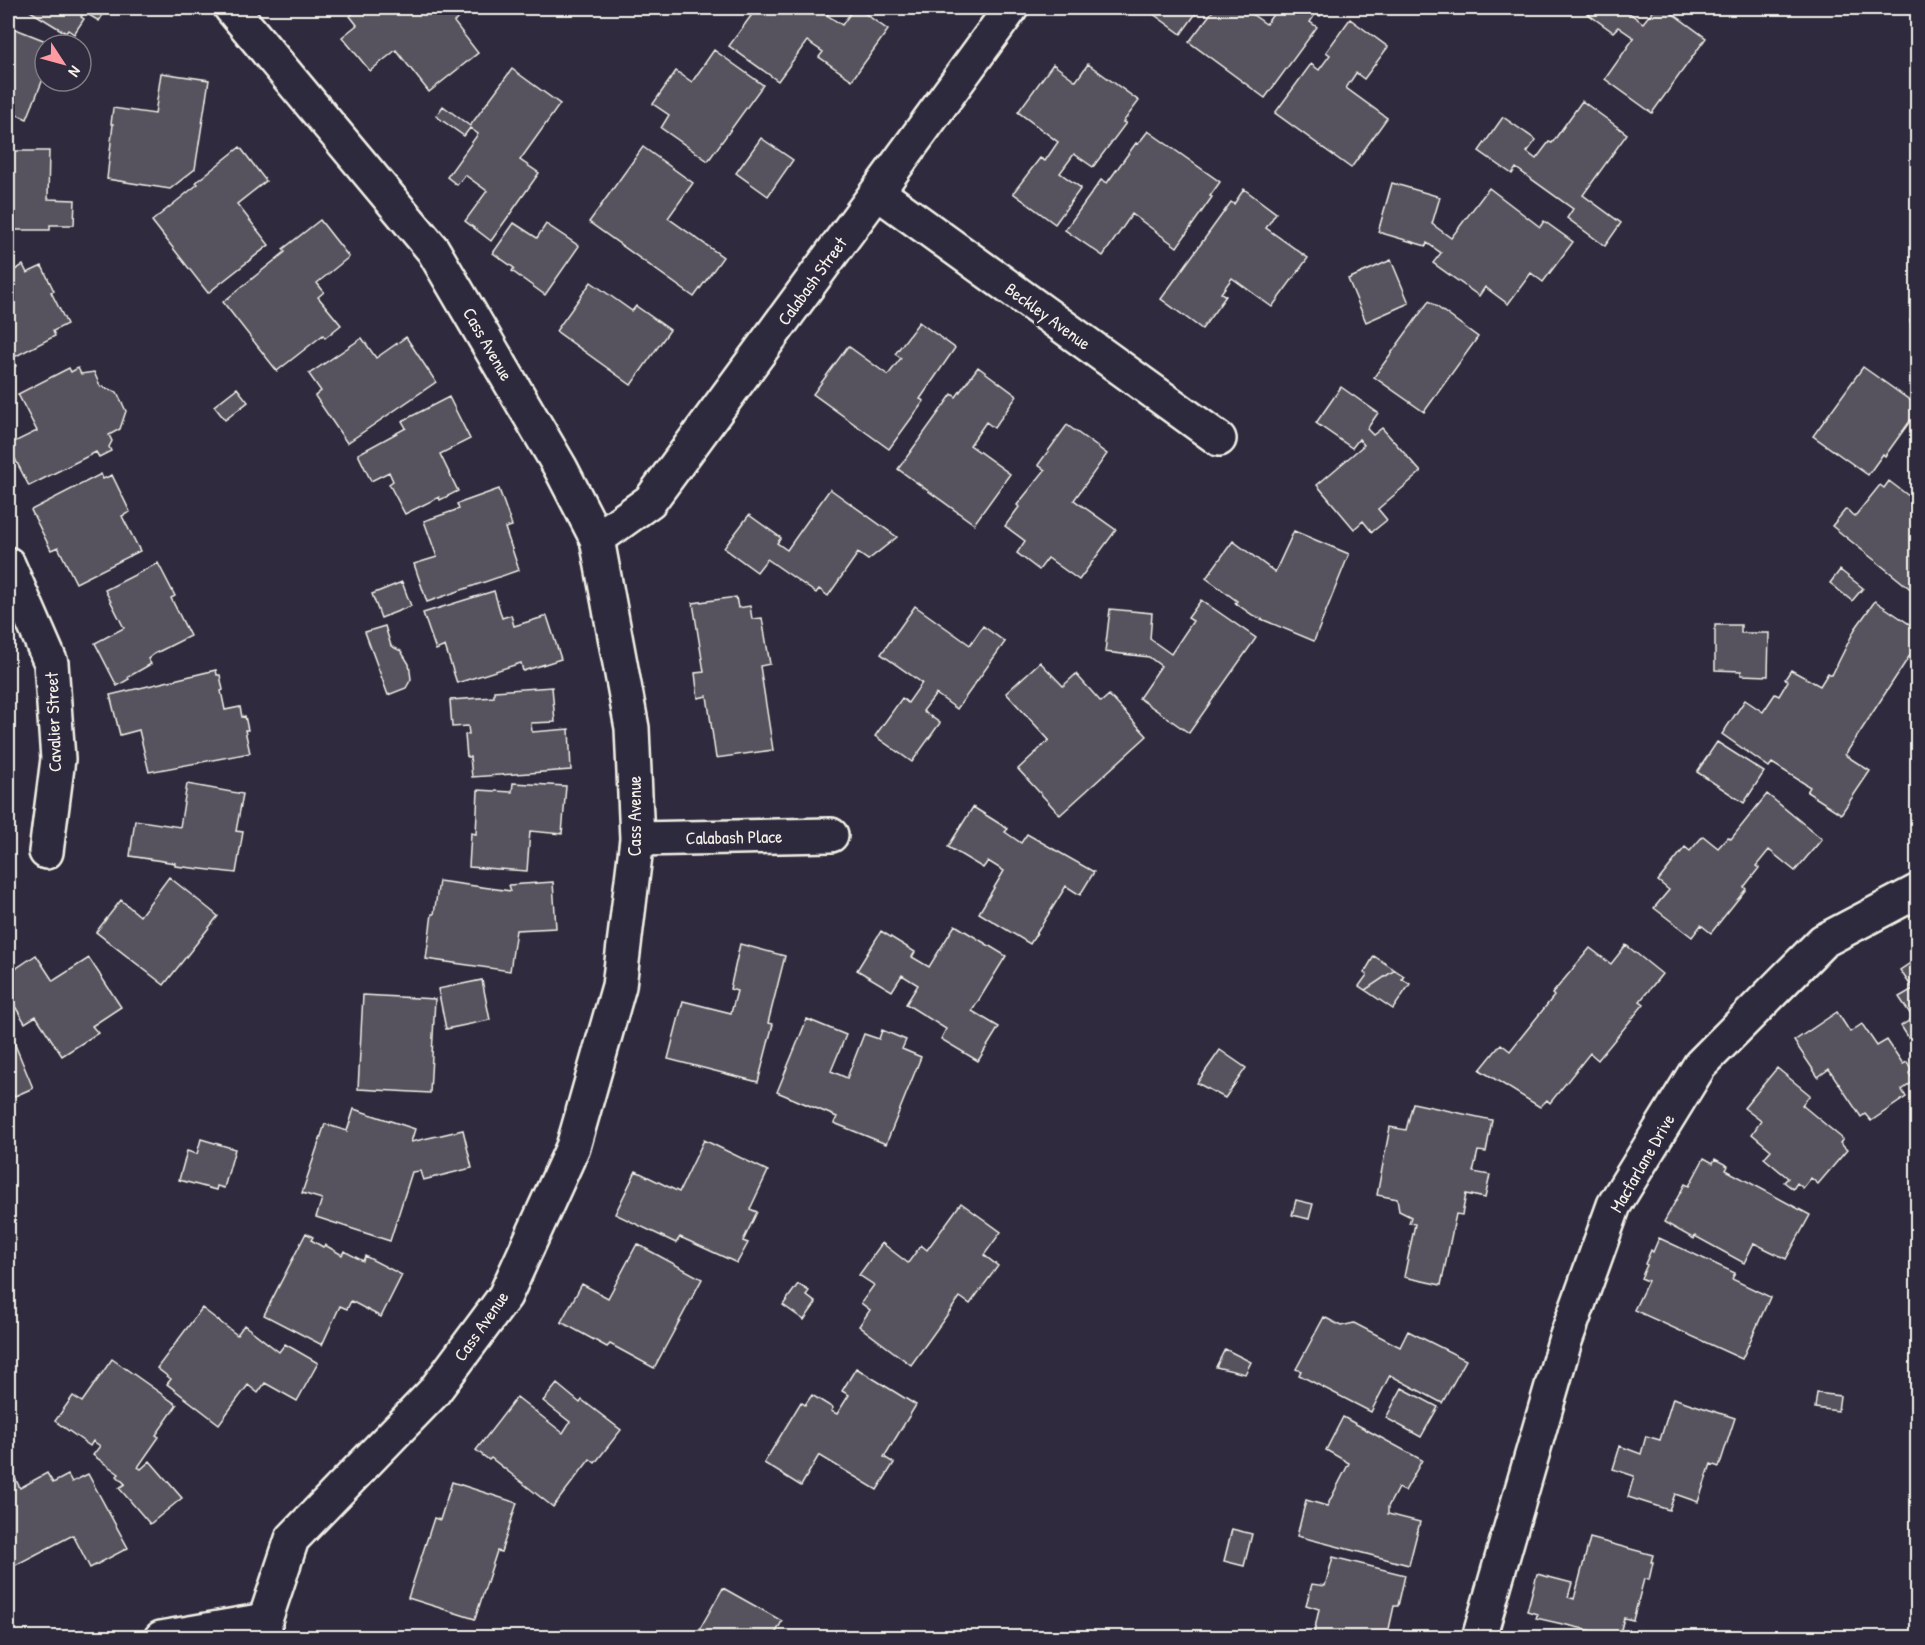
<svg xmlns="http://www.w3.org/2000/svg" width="1925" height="1645" font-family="'Patrick Hand',sans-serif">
	<rect width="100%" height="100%" fill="#2f2a3d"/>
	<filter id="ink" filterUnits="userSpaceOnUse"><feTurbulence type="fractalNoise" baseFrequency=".0167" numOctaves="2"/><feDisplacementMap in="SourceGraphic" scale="12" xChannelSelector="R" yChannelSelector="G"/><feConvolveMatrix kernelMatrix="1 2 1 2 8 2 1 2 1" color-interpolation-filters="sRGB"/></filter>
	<g filter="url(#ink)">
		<path fill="#56525f" stroke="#f4f1e8" stroke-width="1.5" d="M 25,8 L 107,8 L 99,21 L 84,12 L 81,17 L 84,19 L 74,34 L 68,30 L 66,33 Z
			M 360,8 L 366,8 L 371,13 L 378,8 L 472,8 L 454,22 L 478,53 L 429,92 L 396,50 L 370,71 L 342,37 L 357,25 L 350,16 Z
			M 754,8 L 832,8 L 827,15 L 842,25 L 854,8 L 857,8 L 888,30 L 852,80 L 819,57 L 823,52 L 807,41 L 778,81 L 729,46 L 756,9 Z
			M 1145,8 L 1200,8 L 1181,34 Z
			M 1215,8 L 1243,8 L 1266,24 L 1278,8 L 1326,8 L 1320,16 L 1316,13 L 1310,22 L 1317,27 L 1265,98 L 1189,42 Z
			M 1582,8 L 1631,8 L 1628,12 L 1643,23 L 1655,8 L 1665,8 L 1706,38 L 1652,113 L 1605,79 L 1634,38 L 1618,27 L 1613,32 L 1581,9 Z
			M 1350,19 L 1388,47 L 1364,79 L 1356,73 L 1346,88 L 1387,118 L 1351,168 L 1275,113 L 1311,64 L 1319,70 L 1330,55 L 1326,52 Z
			M 8,26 L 56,45 L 45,45 L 45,80 L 43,79 L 27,119 L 8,111 Z
			M 714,50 L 763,85 L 708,161 L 661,128 L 669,115 L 653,104 L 676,71 L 692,82 Z
			M 1053,64 L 1076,81 L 1088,64 L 1139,101 L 1123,122 L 1126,123 L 1093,167 L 1074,154 L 1060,173 L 1081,188 L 1055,224 L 1013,193 L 1040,158 L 1045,161 L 1058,142 L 1018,112 Z
			M 512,69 L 560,104 L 520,160 L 539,173 L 491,241 L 465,221 L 487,191 L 465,175 L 457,185 L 447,177 L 478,134 L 470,128 L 464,136 L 436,116 L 443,106 L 470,126 Z
			M 161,73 L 209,80 L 195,169 L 170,189 L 107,179 L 113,124 L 111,124 L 113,108 L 155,114 Z
			M 1582,101 L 1627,134 L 1583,195 L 1621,223 L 1605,246 L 1567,218 L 1573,209 L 1516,168 L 1512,174 L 1479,151 L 1503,117 L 1536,140 L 1527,152 L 1536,159 L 1549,142 L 1552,143 Z
			M 1148,131 L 1220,182 L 1210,196 L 1212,197 L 1177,247 L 1132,214 L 1103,256 L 1065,230 L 1101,180 L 1107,183 L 1136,143 L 1138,144 Z
			M 761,138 L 793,160 L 768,196 L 736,173 Z
			M 240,147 L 266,181 L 237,204 L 269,245 L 208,293 L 152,221 L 198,184 L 196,182 Z
			M 643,147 L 693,183 L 668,218 L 723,257 L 694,297 L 589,222 Z
			M 8,151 L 49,151 L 48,199 L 75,200 L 74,225 L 50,225 L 50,230 L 8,230 Z
			M 1392,183 L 1440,197 L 1432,224 L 1451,238 L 1489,188 L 1540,227 L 1544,221 L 1573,242 L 1543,282 L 1531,273 L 1508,304 L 1485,287 L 1479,296 L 1433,263 L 1441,253 L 1427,243 L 1426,246 L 1378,232 Z
			M 1244,189 L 1276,213 L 1266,228 L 1308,258 L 1272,307 L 1232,278 L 1221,293 L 1226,296 L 1202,329 L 1161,299 L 1231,202 L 1234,204 Z
			M 320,220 L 349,257 L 317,283 L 324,292 L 318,297 L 341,325 L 325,338 L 323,335 L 277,371 L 223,302 L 285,252 L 283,249 Z
			M 514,223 L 537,238 L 546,224 L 579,246 L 545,295 L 512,271 L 514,268 L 493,253 Z
			M 1391,260 L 1409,303 L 1366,322 L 1348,279 Z
			M 23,265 L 27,273 L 42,266 L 54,291 L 51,292 L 67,324 L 53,331 L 55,336 L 12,358 L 16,366 L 8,370 L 8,274 Z
			M 591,282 L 632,311 L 636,306 L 670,330 L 631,385 L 556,331 Z
			M 1429,301 L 1478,337 L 1424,412 L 1374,377 Z
			M 1918,318 L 1918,362 L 1910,320 Z
			M 919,322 L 955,348 L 920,399 L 924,401 L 889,449 L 813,394 L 848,346 L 888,375 L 901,358 L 895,354 Z
			M 406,337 L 436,382 L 347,443 L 315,396 L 321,391 L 309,374 L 362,338 L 376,358 Z
			M 978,367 L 1017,396 L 994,428 L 986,422 L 970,445 L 1010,474 L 974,524 L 898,469 L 952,394 L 956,397 Z
			M 1863,367 L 1918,406 L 1918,410 L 1885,456 L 1883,454 L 1868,475 L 1813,436 Z
			M 69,368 L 71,372 L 78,368 L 81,374 L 94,372 L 100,386 L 117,392 L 126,411 L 120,429 L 109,435 L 112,441 L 109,447 L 111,451 L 99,457 L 96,452 L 29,486 L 8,445 L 37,431 L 18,394 Z
			M 1341,387 L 1378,413 L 1367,429 L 1373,435 L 1382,428 L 1421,472 L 1378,509 L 1387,520 L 1372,532 L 1363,521 L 1354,529 L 1317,485 L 1364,445 L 1359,439 L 1352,448 L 1316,423 Z
			M 237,388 L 248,402 L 225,420 L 214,406 Z
			M 449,397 L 470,439 L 440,454 L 458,491 L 440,500 L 439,497 L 405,514 L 389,484 L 393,481 L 389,472 L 371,481 L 358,454 L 406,428 L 402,421 Z
			M 1067,425 L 1107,454 L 1074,500 L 1116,530 L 1079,580 L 1048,558 L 1039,570 L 1017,553 L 1025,541 L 1005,526 L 1019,507 L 1017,505 L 1045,470 L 1038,465 Z
			M 101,474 L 103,479 L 112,475 L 130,512 L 122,516 L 140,551 L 76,583 L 58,547 L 51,550 L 31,510 Z
			M 1889,481 L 1918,503 L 1918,585 L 1913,591 L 1832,526 L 1846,509 L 1855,516 L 1880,485 L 1884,488 Z
			M 499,489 L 512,526 L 505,528 L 519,570 L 427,602 L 414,564 L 437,557 L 424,521 L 459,509 L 457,504 Z
			M 830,489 L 897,537 L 868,560 L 858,553 L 828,596 L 819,589 L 816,593 L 767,559 L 757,572 L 724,548 L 749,515 L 781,538 L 777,543 L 787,550 Z
			M 1294,531 L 1349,554 L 1314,641 L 1254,616 L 1235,603 L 1237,601 L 1206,578 L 1233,541 L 1275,572 Z
			M 158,563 L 175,596 L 171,598 L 190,636 L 154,654 L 148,659 L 151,664 L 128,677 L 129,679 L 117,686 L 95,643 L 124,628 L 105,590 Z
			M 1840,570 L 1863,588 L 1852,601 L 1830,583 Z
			M 402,582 L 411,606 L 381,618 L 372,594 Z
			M 494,591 L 502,618 L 511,615 L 514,626 L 547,616 L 561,659 L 523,671 L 521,663 L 457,683 L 445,646 L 436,650 L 423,613 Z
			M 736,597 L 738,608 L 750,606 L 752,619 L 762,618 L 770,664 L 760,666 L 773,750 L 716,758 L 707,696 L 698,698 L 695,673 L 704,672 L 693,603 Z
			M 1201,600 L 1256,638 L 1189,733 L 1139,698 L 1161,666 L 1149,657 L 1105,652 L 1110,609 L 1152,613 L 1150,639 L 1171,654 L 1193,621 L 1188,618 Z
			M 1875,601 L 1918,630 L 1918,643 L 1845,755 L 1870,771 L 1841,814 L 1807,792 L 1810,787 L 1772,763 L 1769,767 L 1722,734 L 1745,700 L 1763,712 L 1775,694 L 1779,696 L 1788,681 L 1785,679 L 1791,670 L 1820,686 L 1828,673 L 1832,675 L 1855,629 Z
			M 915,606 L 970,645 L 983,626 L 1005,642 L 957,709 L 936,694 L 923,711 L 940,723 L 912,762 L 875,736 L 902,698 L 908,703 L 922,683 L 881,654 Z
			M 1715,625 L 1741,625 L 1741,633 L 1769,633 L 1768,676 L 1741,675 L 1741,671 L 1715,670 Z
			M 385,626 L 391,646 L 401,651 L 409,664 L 411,679 L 406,688 L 388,695 L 365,632 Z
			M 1040,662 L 1063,686 L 1076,674 L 1101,702 L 1109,695 L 1147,736 L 1060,815 L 1018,769 L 1049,740 L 1006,693 Z
			M 216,670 L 217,675 L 220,675 L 223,690 L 221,691 L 225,710 L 240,707 L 242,717 L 245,716 L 248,730 L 245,730 L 250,753 L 149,772 L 139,730 L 120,735 L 110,695 Z
			M 552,687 L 555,722 L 531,723 L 532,732 L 569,729 L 571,770 L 472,777 L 470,757 L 467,757 L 465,735 L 469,734 L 468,726 L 452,727 L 450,700 L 494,697 L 494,691 Z
			M 1717,742 L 1764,772 L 1744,803 L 1697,772 Z
			M 513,783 L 566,786 L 562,834 L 530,831 L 527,871 L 469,867 L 471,833 L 476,834 L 478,790 L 512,792 Z
			M 187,784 L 243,794 L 236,831 L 243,832 L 236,873 L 175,866 L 175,863 L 130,856 L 135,820 L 180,827 Z
			M 1767,794 L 1822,839 L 1795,871 L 1769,850 L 1756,866 L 1759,868 L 1744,887 L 1746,889 L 1711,933 L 1701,925 L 1692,937 L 1654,908 L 1669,890 L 1658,881 L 1685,847 L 1690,851 L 1703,836 L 1718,848 L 1728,837 L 1731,839 Z
			M 973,807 L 1008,829 L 1005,832 L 1021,843 L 1027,834 L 1094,872 L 1080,895 L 1066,886 L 1030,944 L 979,913 L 1004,871 L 988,861 L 983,868 L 948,847 Z
			M 169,877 L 218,916 L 164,985 L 96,932 L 121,900 L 140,916 Z
			M 439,881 L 511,891 L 509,885 L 553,882 L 556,928 L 516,930 L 510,971 L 426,959 L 432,914 L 434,914 Z
			M 955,925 L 1006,956 L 972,1011 L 999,1027 L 978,1061 L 941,1039 L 946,1029 L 906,1004 L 918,985 L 902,975 L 892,991 L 857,970 L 881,931 L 915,952 L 912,957 L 929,967 Z
			M 740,944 L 785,956 L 768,1023 L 773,1024 L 758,1082 L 668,1059 L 683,1001 L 731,1013 L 737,991 L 730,989 Z
			M 1626,945 L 1662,974 L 1640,1001 L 1644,1004 L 1598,1060 L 1590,1053 L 1550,1103 L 1547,1100 L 1540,1107 L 1480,1070 L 1501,1044 L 1510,1051 L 1554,996 L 1552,994 L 1590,948 L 1611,964 Z
			M 36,955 L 53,981 L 89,958 L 121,1007 L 92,1026 L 98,1033 L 62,1056 L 36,1016 L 25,1023 L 8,995 L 8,974 Z
			M 1374,956 L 1395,970 L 1365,990 L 1359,986 L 1367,975 L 1364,973 Z
			M 1918,958 L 1918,1062 L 1912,1053 L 1917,1051 L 1901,1026 L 1913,1018 L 1899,997 L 1913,989 L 1900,970 Z
			M 1395,970 L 1404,976 L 1402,979 L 1410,984 L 1393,1009 L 1365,990 Z
			M 482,980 L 490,1020 L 446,1029 L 438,989 Z
			M 363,995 L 435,999 L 430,1093 L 358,1089 Z
			M 1837,1012 L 1850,1032 L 1862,1024 L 1877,1046 L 1887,1040 L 1903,1064 L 1907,1062 L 1912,1070 L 1909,1073 L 1914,1081 L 1902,1090 L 1906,1097 L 1871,1121 L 1865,1114 L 1861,1117 L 1829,1069 L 1818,1077 L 1794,1041 Z
			M 807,1019 L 846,1035 L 831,1071 L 847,1078 L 864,1034 L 879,1039 L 882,1030 L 906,1040 L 902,1049 L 921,1057 L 886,1144 L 834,1123 L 837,1117 L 777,1092 Z
			M 11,1035 L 33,1088 L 8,1099 L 8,1037 Z
			M 1220,1050 L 1246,1068 L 1225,1098 L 1197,1083 Z
			M 1777,1068 L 1810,1095 L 1802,1105 L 1843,1139 L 1840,1143 L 1847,1150 L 1818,1184 L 1811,1178 L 1803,1188 L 1797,1183 L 1793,1189 L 1784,1182 L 1788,1178 L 1764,1158 L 1771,1150 L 1752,1134 L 1761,1121 L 1744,1108 Z
			M 1413,1103 L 1492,1120 L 1486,1152 L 1478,1151 L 1473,1172 L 1490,1175 L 1485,1198 L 1466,1194 L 1462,1215 L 1456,1214 L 1441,1285 L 1404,1277 L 1415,1224 L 1409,1223 L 1411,1217 L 1399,1211 L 1397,1199 L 1377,1195 L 1390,1127 L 1406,1130 Z
			M 354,1109 L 415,1129 L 411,1142 L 463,1130 L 472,1168 L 423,1180 L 420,1171 L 412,1172 L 390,1241 L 316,1217 L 322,1199 L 302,1193 L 325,1124 L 347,1131 Z
			M 201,1139 L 235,1149 L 224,1188 L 217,1186 L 216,1190 L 179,1180 L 187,1151 L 197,1154 Z
			M 704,1140 L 768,1171 L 750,1209 L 757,1212 L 743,1241 L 748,1243 L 737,1263 L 680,1237 L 676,1243 L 615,1214 L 636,1171 L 679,1192 Z
			M 1704,1158 L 1713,1163 L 1715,1159 L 1728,1166 L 1726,1170 L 1810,1215 L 1786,1259 L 1754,1243 L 1744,1263 L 1695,1236 L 1694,1239 L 1664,1222 L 1685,1184 L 1689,1186 Z
			M 1296,1200 L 1313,1204 L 1309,1219 L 1292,1215 Z
			M 961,1203 L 1001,1232 L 984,1255 L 998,1266 L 970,1304 L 960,1297 L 911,1365 L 859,1326 L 870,1310 L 861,1303 L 874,1285 L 859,1275 L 882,1243 L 908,1263 L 921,1245 L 927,1250 Z
			M 306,1233 L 313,1237 L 311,1240 L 323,1247 L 325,1245 L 342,1255 L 344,1251 L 363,1261 L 365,1256 L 402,1275 L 381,1317 L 351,1301 L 347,1309 L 340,1306 L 322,1345 L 264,1315 Z
			M 1659,1238 L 1735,1273 L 1732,1279 L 1770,1297 L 1742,1359 L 1634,1310 L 1648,1281 L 1641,1278 L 1647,1265 L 1645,1264 L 1651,1250 L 1653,1252 Z
			M 637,1244 L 702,1279 L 654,1368 L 610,1344 L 607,1347 L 561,1322 L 582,1284 L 608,1298 Z
			M 798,1284 L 809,1291 L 806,1295 L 816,1303 L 804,1320 L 783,1305 Z
			M 202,1308 L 237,1335 L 244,1325 L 279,1352 L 285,1344 L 318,1363 L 297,1401 L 265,1383 L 258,1393 L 248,1385 L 219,1424 L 167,1384 L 171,1379 L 157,1368 Z
			M 1324,1317 L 1341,1326 L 1354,1323 L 1400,1347 L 1408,1331 L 1466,1360 L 1442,1403 L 1390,1375 L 1371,1412 L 1299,1375 L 1301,1371 L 1296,1369 Z
			M 1225,1349 L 1251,1362 L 1245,1374 L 1216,1367 Z
			M 112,1359 L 177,1405 L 156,1435 L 159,1437 L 138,1467 L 141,1469 L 150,1461 L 182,1498 L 150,1524 L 119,1488 L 125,1484 L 117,1476 L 119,1474 L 93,1455 L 100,1446 L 93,1441 L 90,1446 L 55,1421 L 73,1396 L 82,1402 Z
			M 856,1368 L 916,1405 L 884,1457 L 894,1463 L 877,1490 L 819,1455 L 801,1486 L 764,1463 L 801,1402 L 805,1405 L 812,1395 L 833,1408 L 831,1411 L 837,1414 L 849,1395 L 842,1391 Z
			M 557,1384 L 580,1403 L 582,1400 L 621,1430 L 595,1463 L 590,1459 L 553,1507 L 491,1458 L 489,1460 L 476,1450 L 517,1397 L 563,1433 L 570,1422 L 543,1401 Z
			M 1402,1388 L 1438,1407 L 1421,1437 L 1386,1418 Z
			M 1817,1393 L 1840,1396 L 1838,1411 L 1815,1408 Z
			M 1673,1398 L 1735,1418 L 1719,1467 L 1711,1464 L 1698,1502 L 1675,1494 L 1669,1510 L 1628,1497 L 1634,1476 L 1613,1469 L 1620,1446 L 1641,1454 L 1646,1436 L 1660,1440 Z
			M 1343,1417 L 1422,1460 L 1405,1491 L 1398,1488 L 1388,1507 L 1388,1514 L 1420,1522 L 1409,1565 L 1297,1536 L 1306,1500 L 1327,1506 L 1349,1463 L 1326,1450 Z
			M 8,1464 L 20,1488 L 47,1473 L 53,1483 L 68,1475 L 72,1482 L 88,1474 L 128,1548 L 90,1568 L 73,1535 L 8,1569 Z
			M 452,1482 L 517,1503 L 501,1552 L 497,1551 L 475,1619 L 408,1598 L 434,1518 L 440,1520 Z
			M 1232,1529 L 1252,1534 L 1244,1566 L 1224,1561 Z
			M 1590,1538 L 1653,1555 L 1651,1562 L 1653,1562 L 1649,1580 L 1644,1579 L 1633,1620 L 1624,1618 L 1619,1637 L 1536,1618 L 1537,1614 L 1527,1611 L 1537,1574 L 1572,1583 L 1568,1597 L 1574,1599 Z
			M 1333,1557 L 1405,1575 L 1398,1606 L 1394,1606 L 1387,1638 L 1331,1638 L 1314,1633 L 1319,1609 L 1306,1605 L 1312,1584 L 1325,1586 Z
			M 723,1588 L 782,1621 L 773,1638 L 706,1638 L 698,1632 Z
			M 368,1633 L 396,1638 L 368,1638 Z"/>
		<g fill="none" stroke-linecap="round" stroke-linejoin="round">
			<defs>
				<path id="minor" d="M 231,8 L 433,250 L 560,467 L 597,539 L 632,728 L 637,839 L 619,986 L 573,1147 L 505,1296 L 433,1393 L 292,1539 L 265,1620 L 265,1638
					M 877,192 L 1219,439
					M 597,539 L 650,501 L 877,192 L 1011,8
					M 8,564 L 51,663 L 58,759 L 46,852
					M 637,839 L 831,835
					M 161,1638 L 265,1620
					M 1479,1638 L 1565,1341 L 1614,1205 L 1700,1065 L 1823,941 L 1918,891"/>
			</defs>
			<use href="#minor" stroke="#f4f1e8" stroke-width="38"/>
			<use href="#minor" stroke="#2f2a3d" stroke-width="33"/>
		</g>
	</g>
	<g text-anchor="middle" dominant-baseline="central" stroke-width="6" stroke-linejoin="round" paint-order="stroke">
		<g font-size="18" fill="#f4f1e8" stroke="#2f2a3d">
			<text transform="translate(812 281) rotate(-54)">Calabash Street</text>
			<text transform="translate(1048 316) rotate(36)">Beckley Avenue</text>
			<text transform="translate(488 344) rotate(60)">Cass Avenue</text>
			<text transform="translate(53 722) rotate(-92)">Cavalier Street</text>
			<text transform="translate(634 816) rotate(-90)">Cass Avenue</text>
			<text transform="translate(734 837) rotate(-1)">Calabash Place</text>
			<text transform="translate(1642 1163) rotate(-60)">Macfarlane Drive</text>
			<text transform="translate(481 1326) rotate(-55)">Cass Avenue</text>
		</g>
	</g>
	<rect width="1925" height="1645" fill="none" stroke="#2f2a3d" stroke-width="30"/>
	<rect x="15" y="15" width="1895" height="1615" fill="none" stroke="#f4f1e8" stroke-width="2" filter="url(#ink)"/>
	<g transform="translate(63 63) rotate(126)"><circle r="28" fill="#2f2a3d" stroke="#7e7a81" stroke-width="1.5"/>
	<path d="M0-4.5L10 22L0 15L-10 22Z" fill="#ff9aa2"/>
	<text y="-9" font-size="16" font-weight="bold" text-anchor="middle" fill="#f4f1e8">N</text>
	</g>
</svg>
